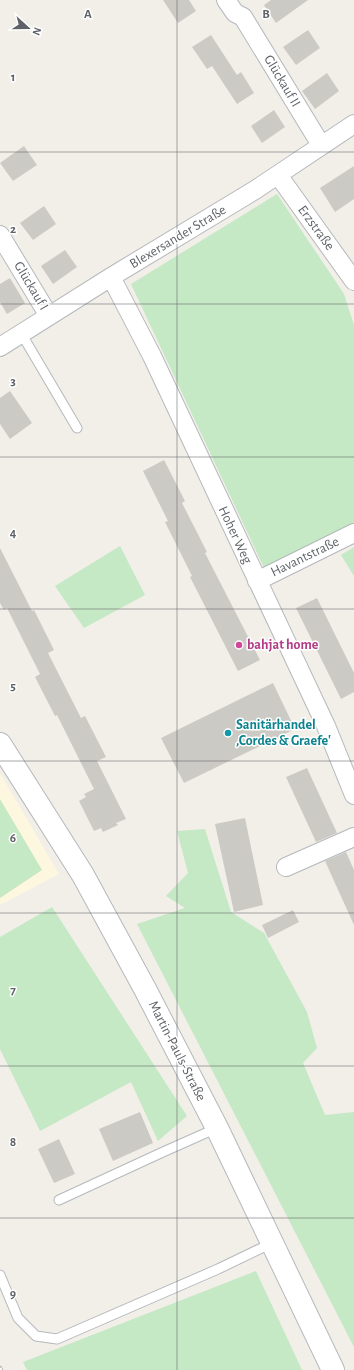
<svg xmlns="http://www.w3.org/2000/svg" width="354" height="1370" font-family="'Alegreya Sans',sans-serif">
	<rect width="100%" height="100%" fill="#f1efe8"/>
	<path fill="#fef7e0" d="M 0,773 L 59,874 L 0,905 Z"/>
	<path fill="#c5e8c5" d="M 277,194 L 344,294 L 354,325 L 354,526 L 265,570 L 131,284 Z
		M 120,546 L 145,595 L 84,628 L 55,586 Z
		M 354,547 L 354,576 L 341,555 Z
		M 0,799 L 42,870 L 0,898 Z
		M 205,829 L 231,912 L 264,933 L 307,1012 L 317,1048 L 303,1063 L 325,1115 L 354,1112 L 354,1347 L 137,924 L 185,908 L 166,896 L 188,873 L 177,831 Z
		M 52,907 L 187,1116 L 158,1141 L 131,1082 L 40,1131 L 0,1049 L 0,937 Z
		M 256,1271 L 302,1370 L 27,1370 L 23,1362 Z"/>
	<path fill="#cccac5" d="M 163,0 L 189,0 L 196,11 L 178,23 Z
		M 271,0 L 308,0 L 276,23 L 264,5 Z
		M 308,30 L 320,48 L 296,65 L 283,47 Z
		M 211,35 L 237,75 L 241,72 L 254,93 L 237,104 L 212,66 L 207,69 L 192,47 Z
		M 327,73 L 339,91 L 315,109 L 302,91 Z
		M 274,110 L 285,127 L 262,143 L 251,126 Z
		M 24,146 L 37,165 L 13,181 L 0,163 Z
		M 354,166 L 354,199 L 335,212 L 320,188 Z
		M 44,206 L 56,224 L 33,240 L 20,223 Z
		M 65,250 L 77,267 L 53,284 L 41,266 Z
		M 10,278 L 25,303 L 7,314 L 0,302 L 0,284 Z
		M 10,391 L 32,423 L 10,439 L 0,424 L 0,398 Z
		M 164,460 L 185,501 L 182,503 L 207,552 L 205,553 L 260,660 L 238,671 L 190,577 L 192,576 L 165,522 L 168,521 L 143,471 Z
		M 0,548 L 32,611 L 34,610 L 54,650 L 48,653 L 81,718 L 85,716 L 106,757 L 97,761 L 126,819 L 116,823 L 118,825 L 103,832 L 101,828 L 94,831 L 79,801 L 86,797 L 84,794 L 94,789 L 57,715 L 55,716 L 35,677 L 40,674 L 7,608 L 4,610 L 0,603 Z
		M 317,598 L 354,673 L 354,692 L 341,699 L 296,608 Z
		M 273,683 L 295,729 L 184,783 L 161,738 Z
		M 307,768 L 337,833 L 316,842 L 286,777 Z
		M 245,818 L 263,905 L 234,912 L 215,824 Z
		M 346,852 L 354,870 L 354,925 L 325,861 Z
		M 293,910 L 299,922 L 268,938 L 262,925 Z
		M 140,1112 L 153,1143 L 113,1161 L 99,1129 Z
		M 59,1139 L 75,1174 L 54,1183 L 38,1149 Z"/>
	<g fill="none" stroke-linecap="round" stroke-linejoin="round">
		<defs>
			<path id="service" d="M 21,333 L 77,428
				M 59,1200 L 163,1152 L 217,1128
				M 0,1275 L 18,1318 L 36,1336 L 57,1339 L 218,1269 L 272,1243"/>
			<path id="minor" d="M 226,0 L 235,13 L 243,17 L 321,145
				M 278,175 L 354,281
				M 0,235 L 49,316
				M 111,277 L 152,356 L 326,726 L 354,795
				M 0,347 L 111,277 L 255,190 L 354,124
				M 257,581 L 354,533
				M 286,867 L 354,837"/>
			<path id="tertiary" d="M 0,744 L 83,875 L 145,989 L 217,1128 L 333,1370"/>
		</defs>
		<use href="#service" stroke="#b5b8bc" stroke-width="11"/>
		<use href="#minor" stroke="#b5b8bc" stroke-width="20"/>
		<use href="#tertiary" stroke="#b5b8bc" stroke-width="24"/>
		<use href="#service" stroke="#fff" stroke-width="9"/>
		<use href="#minor" stroke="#fff" stroke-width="18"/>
		<use href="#tertiary" stroke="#fff" stroke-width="22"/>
		<defs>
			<path id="rail" d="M 0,1368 L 1,1370"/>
		</defs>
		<use href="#rail" stroke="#b6b7b8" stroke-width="4.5"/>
		<use href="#rail" stroke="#fff" stroke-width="3" stroke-dasharray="9" stroke-linecap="butt"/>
	</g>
	<path fill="none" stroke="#5f6368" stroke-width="1" stroke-opacity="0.55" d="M 177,0 L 177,1370M 0,152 L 354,152M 0,304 L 354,304M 0,457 L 354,457M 0,609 L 354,609M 0,761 L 354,761M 0,913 L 354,913M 0,1066 L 354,1066M 0,1218 L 354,1218"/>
	<circle fill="#d1479c" stroke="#fff" stroke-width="1.5" cx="239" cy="645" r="4"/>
	<circle fill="#0f9aa8" stroke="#fff" stroke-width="1.5" cx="228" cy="733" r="4"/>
	<g text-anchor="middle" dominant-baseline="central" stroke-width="3" stroke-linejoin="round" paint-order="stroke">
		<g font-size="14" fill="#5f6368" stroke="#fff">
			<text transform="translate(282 81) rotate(59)">Glückauf II</text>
			<text transform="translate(316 228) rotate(54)">Erzstraße</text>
			<text transform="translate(178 237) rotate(-31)">Blexersander Straße</text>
			<text transform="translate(31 286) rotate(59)">Glückauf I</text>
			<text transform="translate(235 535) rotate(65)">Hoher Weg</text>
			<text transform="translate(305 557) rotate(-26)">Havantstraße</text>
			<text transform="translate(177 1051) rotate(63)">Martin-Pauls-Straße</text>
		</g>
		<g font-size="14" font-weight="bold" fill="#b23c85" stroke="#fff" text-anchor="start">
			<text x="247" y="645">bahjat home</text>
		</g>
		<g font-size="14" font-weight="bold" fill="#0d838f" stroke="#fff" text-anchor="start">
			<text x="236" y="725">Sanitärhandel<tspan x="236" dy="16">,Cordes &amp; Graefe'</tspan></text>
		</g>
	</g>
	<g font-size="13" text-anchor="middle" font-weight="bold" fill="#5f6368" stroke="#fff" stroke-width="3" stroke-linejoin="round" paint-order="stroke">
		<text x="88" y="18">A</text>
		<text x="266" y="18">B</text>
		<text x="13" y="81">1</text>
		<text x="13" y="233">2</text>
		<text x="13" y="385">3</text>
		<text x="13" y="537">4</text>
		<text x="13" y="690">5</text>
		<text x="13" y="842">6</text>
		<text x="13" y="994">7</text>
		<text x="13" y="1146">8</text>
		<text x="13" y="1298">9</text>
	</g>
	<g transform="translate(28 28) rotate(111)" stroke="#ffffff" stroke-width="3" paint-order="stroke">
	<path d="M0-3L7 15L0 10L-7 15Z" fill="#5f6368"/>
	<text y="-6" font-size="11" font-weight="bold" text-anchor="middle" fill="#5f6368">N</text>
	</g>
</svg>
